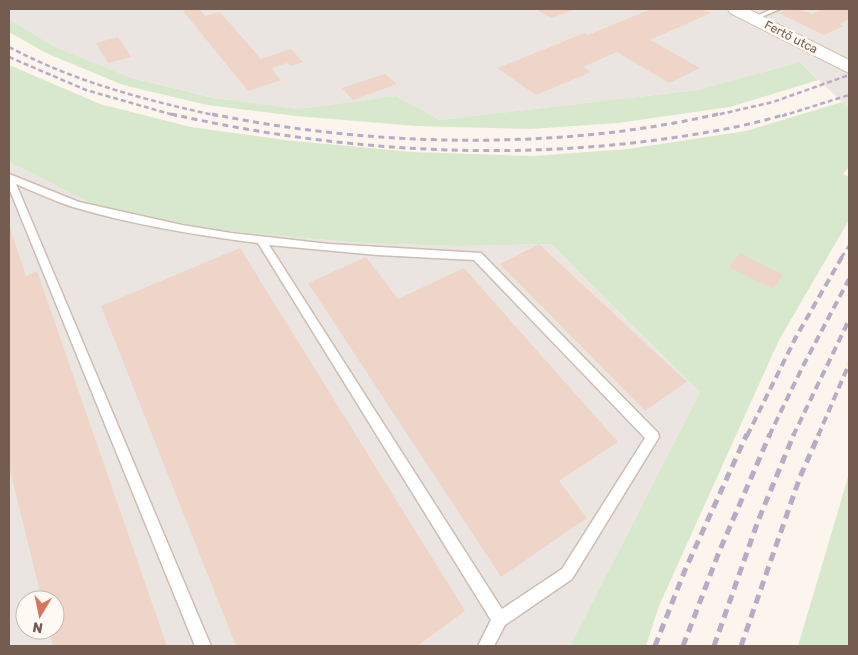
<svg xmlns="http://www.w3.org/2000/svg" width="858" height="655" font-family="Rubik,sans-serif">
	<rect width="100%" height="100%" fill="#fbf5ed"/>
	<path fill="#ebe5e1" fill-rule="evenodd" d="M 9,9 L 849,9 L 849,106 L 842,102 L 800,62 L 697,90 L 440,120 L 396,96 L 298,109 L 215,98 L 132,78 L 55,47 L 9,19 Z
		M 9,162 L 92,204 L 214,230 L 361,243 L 458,246 L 551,244 L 700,392 L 570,646 L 9,646 ZM 25,600 L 55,600 L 55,630 L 25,630 Z"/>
	<path fill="#d8e8cc" d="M 9,19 L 55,47 L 132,78 L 214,98 L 298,109 L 396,96 L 440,120 L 697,90 L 800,62 L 818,80 L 730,107 L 618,123 L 531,129 L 416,126 L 296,116 L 207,105 L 123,85 L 46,53 L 9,32 Z
		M 9,65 L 100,104 L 191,127 L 285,140 L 411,152 L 533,156 L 628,149 L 746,131 L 842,102 L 849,106 L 849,167 L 843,174 L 849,177 L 849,220 L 779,340 L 659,606 L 646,646 L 570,646 L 700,392 L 551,244 L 458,246 L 361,243 L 214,230 L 92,204 L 9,162 Z
		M 849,474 L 849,646 L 798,646 Z"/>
	<path fill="#eed5c7" d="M 191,9 L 199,9 L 205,16 L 220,12 L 261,59 L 291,49 L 303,62 L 291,66 L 288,63 L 271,68 L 281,80 L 248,91 L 183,11 Z
		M 536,9 L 576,9 L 551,18 Z
		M 651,9 L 702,9 L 711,13 L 650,40 L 700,68 L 669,83 L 617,52 L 583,67 L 591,72 L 536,95 L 497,68 L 585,33 L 588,35 Z
		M 788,9 L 798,9 L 812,14 L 822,9 L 849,9 L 849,19 L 840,24 L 844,26 L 824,35 L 778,13 Z
		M 118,37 L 131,57 L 108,63 L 96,43 Z
		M 385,74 L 397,84 L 353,100 L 342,88 Z
		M 9,225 L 26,276 L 37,271 L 167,646 L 53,646 L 49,630 L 55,630 L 55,600 L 42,600 L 9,466 Z
		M 539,244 L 687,382 L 645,411 L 500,264 Z
		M 240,248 L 465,611 L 417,646 L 236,646 L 101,306 Z
		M 740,253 L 783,275 L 773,289 L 729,267 Z
		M 366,257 L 398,299 L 464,268 L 618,442 L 559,481 L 587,518 L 501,577 L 308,283 Z"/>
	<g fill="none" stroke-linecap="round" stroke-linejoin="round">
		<defs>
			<path id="lane" d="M 772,9 L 780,9 L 757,19 L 752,18 Z
				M 9,174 L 79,202 L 182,225 L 231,233 L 329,244 L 481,253 L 658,433 L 659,437 L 572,579 L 505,625 L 494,646 L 478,646 L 491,620 L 258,243 C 196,235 133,225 73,207 C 54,201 35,192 16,184 L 211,646 L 195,646 L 9,188 ZM 269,245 L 378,255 L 474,260 L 645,438 L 562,569 L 502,609 Z"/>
			<path id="secondary" d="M 728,9 L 748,9 L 849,60 L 849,73 L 730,13 Z"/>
		</defs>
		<use href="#lane" stroke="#cdbdb3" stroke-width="3"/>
		<use href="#secondary" stroke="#d2bfb3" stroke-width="2"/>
		<use href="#lane" fill="#fff" fill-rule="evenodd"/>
		<use href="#secondary" fill="#fff" fill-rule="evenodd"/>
		<path stroke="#b8abc5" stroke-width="2.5" stroke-dasharray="5 3" stroke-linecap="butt" d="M 9,47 C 75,82 145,100 218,116
			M 9,57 L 86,90 L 177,116
			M 712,116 L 773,102 L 849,75
			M 782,116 L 849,95"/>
		<path stroke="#b8abc5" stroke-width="3" stroke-dasharray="6 4.5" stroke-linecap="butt" d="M 171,114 C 330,150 496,161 657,140 C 700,134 745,127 786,114
			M 212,114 C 371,147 559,151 718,114
			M 841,258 L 849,246"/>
		<path stroke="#b8abc5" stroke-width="4" stroke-dasharray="8 5" stroke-linecap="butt" d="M 747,436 L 796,337 L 842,257
			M 769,436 L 802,368 L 849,279
			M 793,436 L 849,320
			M 818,436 L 849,364"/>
		<path stroke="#b8abc5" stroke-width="5" stroke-dasharray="9 6" stroke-linecap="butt" d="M 655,646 L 685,570 L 747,434
			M 683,646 L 719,552 L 770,434
			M 714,646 L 758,521 L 794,434
			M 741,646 L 800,477 L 819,434"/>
	</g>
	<g text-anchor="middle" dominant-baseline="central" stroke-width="5" stroke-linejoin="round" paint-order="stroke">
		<g font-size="12" fill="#755c51" stroke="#fef9f3">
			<text transform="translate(791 37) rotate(27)">Fertő utca</text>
		</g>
	</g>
	<rect width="858" height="655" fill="none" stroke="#755c51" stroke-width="20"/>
	<g transform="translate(40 615) rotate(190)"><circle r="24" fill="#fef9f3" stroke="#c7bab2"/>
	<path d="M0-4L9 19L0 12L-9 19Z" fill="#d7755f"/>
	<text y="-8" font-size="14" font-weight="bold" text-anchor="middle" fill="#755c51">N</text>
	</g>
</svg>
